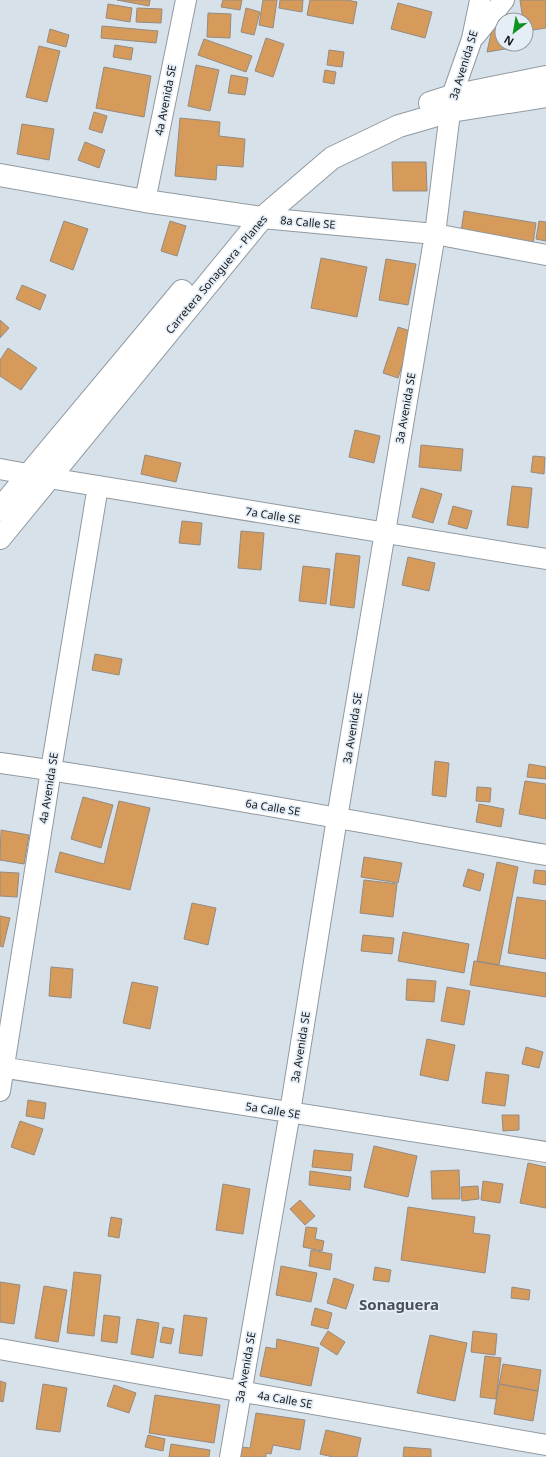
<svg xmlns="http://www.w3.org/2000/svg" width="546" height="1457" font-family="'Noto Sans',sans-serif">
	<rect width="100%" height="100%" fill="#d7e1e9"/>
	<path fill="#d69a5b" stroke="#938b83" d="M 117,0 L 150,0 L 149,6 Z
		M 223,0 L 242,0 L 240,10 L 221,7 Z
		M 263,0 L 277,0 L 273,28 L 259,25 Z
		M 280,0 L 303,0 L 302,12 L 279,8 Z
		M 310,0 L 347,0 L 357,2 L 353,24 L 307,15 Z
		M 520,0 L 546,0 L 546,28 L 526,31 L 526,20 L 523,20 Z
		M 398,3 L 432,12 L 425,38 L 391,29 Z
		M 108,4 L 132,8 L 130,22 L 106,18 Z
		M 137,8 L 162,9 L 161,23 L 136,22 Z
		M 246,8 L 260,12 L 254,35 L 241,32 Z
		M 208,13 L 231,14 L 230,38 L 207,37 Z
		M 494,20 L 502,22 L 502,44 L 517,44 L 517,47 L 487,52 Z
		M 102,26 L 158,31 L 156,43 L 101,38 Z
		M 50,29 L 69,35 L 66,47 L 47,42 Z
		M 266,38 L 284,44 L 273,77 L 255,71 Z
		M 204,39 L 252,56 L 246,72 L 198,55 Z
		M 115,45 L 133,48 L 131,60 L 113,57 Z
		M 39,46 L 60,51 L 47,102 L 26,97 Z
		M 329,50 L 344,52 L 342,67 L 327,65 Z
		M 196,65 L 219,70 L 210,111 L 188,106 Z
		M 104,67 L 151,76 L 144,117 L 96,108 Z
		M 325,70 L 336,72 L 334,84 L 323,82 Z
		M 231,75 L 248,78 L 245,95 L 228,93 Z
		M 94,112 L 107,116 L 102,133 L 89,129 Z
		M 180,118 L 220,122 L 219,136 L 245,139 L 243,167 L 217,165 L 216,180 L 175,176 Z
		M 22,124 L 54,129 L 49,160 L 17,154 Z
		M 85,142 L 105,150 L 99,168 L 78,160 Z
		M 392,162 L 426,162 L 427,191 L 393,191 Z
		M 464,211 L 536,223 L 533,244 L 461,232 Z
		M 64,221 L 88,229 L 73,270 L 50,261 Z
		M 170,221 L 186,226 L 177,256 L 161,251 Z
		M 539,221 L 546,222 L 546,241 L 536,239 Z
		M 321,258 L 367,267 L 357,317 L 311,308 Z
		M 386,259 L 416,264 L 408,305 L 379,300 Z
		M 22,285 L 46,295 L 40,310 L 16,299 Z
		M 0,320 L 9,328 L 0,338 Z
		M 398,327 L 413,332 L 398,378 L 383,373 Z
		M 8,348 L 37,368 L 21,390 L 0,376 L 0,360 Z
		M 355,430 L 380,436 L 374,463 L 349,457 Z
		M 421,445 L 463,449 L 461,471 L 419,467 Z
		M 145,455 L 181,463 L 176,482 L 141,474 Z
		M 533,456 L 545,457 L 544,474 L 531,472 Z
		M 512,486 L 532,488 L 528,528 L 507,525 Z
		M 421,488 L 442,494 L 433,523 L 412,517 Z
		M 453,506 L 472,511 L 467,529 L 448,524 Z
		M 182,521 L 202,523 L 200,545 L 179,543 Z
		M 241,531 L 264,533 L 261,570 L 238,568 Z
		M 336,553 L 360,556 L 354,608 L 330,605 Z
		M 408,557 L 435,563 L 429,591 L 402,585 Z
		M 303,566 L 330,569 L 326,604 L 299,601 Z
		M 95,654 L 122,659 L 119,675 L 92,670 Z
		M 435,761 L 449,763 L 446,797 L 432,795 Z
		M 529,764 L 546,767 L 546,779 L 527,777 Z
		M 525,781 L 546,784 L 546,819 L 519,814 Z
		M 477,787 L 491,788 L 490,802 L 476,801 Z
		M 83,797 L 113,805 L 101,848 L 71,839 Z
		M 119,801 L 150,808 L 130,890 L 55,872 L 60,852 L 104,864 Z
		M 479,804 L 504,809 L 501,827 L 476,822 Z
		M 1,830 L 29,835 L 24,864 L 0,860 Z
		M 364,857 L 402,863 L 398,883 L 361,877 Z
		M 497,862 L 518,867 L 499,965 L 477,961 Z
		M 468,869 L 484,874 L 480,891 L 463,886 Z
		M 535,870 L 546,871 L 546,885 L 533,883 Z
		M 0,872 L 19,873 L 17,897 L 0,896 Z
		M 364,880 L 397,884 L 393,917 L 360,913 Z
		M 517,897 L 546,901 L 546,959 L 508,953 Z
		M 192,903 L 216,908 L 208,945 L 184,939 Z
		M 0,916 L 10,918 L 3,947 L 0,946 Z
		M 403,932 L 469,944 L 464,973 L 398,961 Z
		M 363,935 L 394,938 L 392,954 L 361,951 Z
		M 474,961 L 546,973 L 546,997 L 470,985 Z
		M 51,967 L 73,969 L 71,998 L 49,996 Z
		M 407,979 L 436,981 L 434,1002 L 406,1000 Z
		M 132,982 L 158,987 L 150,1029 L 123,1023 Z
		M 447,987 L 470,991 L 464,1025 L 441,1021 Z
		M 427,1039 L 455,1045 L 448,1081 L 420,1075 Z
		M 526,1047 L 543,1052 L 539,1068 L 522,1064 Z
		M 486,1072 L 509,1075 L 505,1106 L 482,1103 Z
		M 28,1100 L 46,1103 L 44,1119 L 26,1116 Z
		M 502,1115 L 519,1115 L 519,1130 L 503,1131 Z
		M 20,1121 L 43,1129 L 34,1155 L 11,1147 Z
		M 374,1146 L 417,1156 L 408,1197 L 364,1187 Z
		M 314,1150 L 353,1154 L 351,1171 L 312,1167 Z
		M 528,1163 L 546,1167 L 546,1208 L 520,1203 Z
		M 459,1170 L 460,1199 L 432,1199 L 431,1171 Z
		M 310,1171 L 351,1177 L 350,1190 L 309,1185 Z
		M 483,1181 L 503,1184 L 500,1203 L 481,1200 Z
		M 223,1184 L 250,1189 L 243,1234 L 216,1230 Z
		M 478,1186 L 479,1199 L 462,1201 L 461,1187 Z
		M 300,1200 L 315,1216 L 305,1225 L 290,1209 Z
		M 408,1207 L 475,1217 L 473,1233 L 490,1235 L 485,1273 L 401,1260 Z
		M 111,1217 L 122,1219 L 119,1238 L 108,1236 Z
		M 306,1227 L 317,1228 L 315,1239 L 324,1241 L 322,1251 L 303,1247 Z
		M 311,1250 L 332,1254 L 330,1270 L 309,1266 Z
		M 281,1266 L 317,1273 L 311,1302 L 276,1295 Z
		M 375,1267 L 391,1270 L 389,1282 L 373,1280 Z
		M 74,1272 L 101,1275 L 94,1336 L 67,1333 Z
		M 334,1278 L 354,1285 L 346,1309 L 327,1303 Z
		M 0,1282 L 20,1285 L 14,1324 L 0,1322 Z
		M 44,1286 L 67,1290 L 58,1342 L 35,1338 Z
		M 512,1287 L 530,1290 L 529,1300 L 511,1298 Z
		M 315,1308 L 332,1313 L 328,1329 L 311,1325 Z
		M 104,1315 L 120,1317 L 117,1343 L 101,1341 Z
		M 184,1315 L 207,1318 L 202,1356 L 179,1353 Z
		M 137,1319 L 159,1323 L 153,1358 L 131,1354 Z
		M 163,1327 L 174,1329 L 171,1344 L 160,1342 Z
		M 328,1331 L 345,1342 L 337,1355 L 320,1344 Z
		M 473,1331 L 497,1334 L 495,1355 L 471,1352 Z
		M 430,1335 L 467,1343 L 455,1401 L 417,1393 Z
		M 277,1339 L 319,1348 L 311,1386 L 260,1376 L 266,1347 L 276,1349 Z
		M 485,1356 L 501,1358 L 496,1399 L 480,1397 Z
		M 503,1364 L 541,1370 L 538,1391 L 499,1384 Z
		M 0,1381 L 6,1383 L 3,1402 L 0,1401 Z
		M 43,1384 L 67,1388 L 60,1432 L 36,1429 Z
		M 499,1384 L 538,1391 L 533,1421 L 494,1414 Z
		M 114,1385 L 136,1393 L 129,1413 L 107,1406 Z
		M 155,1395 L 220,1405 L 214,1443 L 149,1433 Z
		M 256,1413 L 305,1420 L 300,1450 L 273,1445 L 271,1454 L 266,1453 L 266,1457 L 241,1457 L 242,1447 L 250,1448 Z
		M 326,1430 L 361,1438 L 357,1457 L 333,1457 L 320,1454 Z
		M 148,1435 L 165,1439 L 163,1451 L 145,1447 Z
		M 171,1444 L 210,1450 L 209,1457 L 169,1457 Z
		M 404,1447 L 431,1449 L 431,1457 L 403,1457 Z"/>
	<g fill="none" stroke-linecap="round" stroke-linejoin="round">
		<defs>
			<path id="minor" d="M 475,36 L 504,0
				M 145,201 L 186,0
				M 262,218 L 435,234 L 546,255
				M 0,469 L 49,478 L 546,559
				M 0,763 C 183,789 364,823 546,855
				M 0,1067 L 546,1152
				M 0,1091 L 51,770 L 98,486
				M 0,1349 L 546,1445
				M 230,1457 L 290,1112 L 337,818 L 435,234 L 452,96 L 472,39 L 480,0"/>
			<path id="tertiary" d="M 0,175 L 145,201 L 262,218"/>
			<path id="secondary" d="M 430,103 L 452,96 L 546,77
				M 0,509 L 182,291
				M 0,538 L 262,218 L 332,158 L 399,126 L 451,111 L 546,96"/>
		</defs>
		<use href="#minor" stroke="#919aa1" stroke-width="22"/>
		<use href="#tertiary" stroke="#919aa1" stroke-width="24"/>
		<use href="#secondary" stroke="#919aa1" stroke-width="24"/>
		<use href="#minor" stroke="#fff" stroke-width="20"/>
		<use href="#tertiary" stroke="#fff" stroke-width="22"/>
		<use href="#secondary" stroke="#fff" stroke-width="22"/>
	</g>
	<g text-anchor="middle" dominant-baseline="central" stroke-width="3.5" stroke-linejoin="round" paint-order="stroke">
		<g font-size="11" fill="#15181b" stroke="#e5eef6">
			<text transform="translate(463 65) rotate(-73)">3a Avenida SE</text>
			<text transform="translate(165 100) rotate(-79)">4a Avenida SE</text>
			<text transform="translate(308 222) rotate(5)">8a Calle SE</text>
			<text transform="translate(216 274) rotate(-50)">Carretera Sonaguera - Planes</text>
			<text transform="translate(405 408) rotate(-80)">3a Avenida SE</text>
			<text transform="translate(273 515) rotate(9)">7a Calle SE</text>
			<text transform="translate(352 728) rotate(-81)">3a Avenida SE</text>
			<text transform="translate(48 788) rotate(-81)">4a Avenida SE</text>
			<text transform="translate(273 807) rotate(9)">6a Calle SE</text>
			<text transform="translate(300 1047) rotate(-81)">3a Avenida SE</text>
			<text transform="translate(273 1110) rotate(9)">5a Calle SE</text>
			<text transform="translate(245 1367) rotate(-80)">3a Avenida SE</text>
			<text transform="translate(285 1399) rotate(10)">4a Calle SE</text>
		</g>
		<g font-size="15" font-weight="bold" fill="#495057" stroke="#e5eef6">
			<text x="399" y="1304">Sonaguera</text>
		</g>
	</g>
	<g transform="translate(514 32) rotate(211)"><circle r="19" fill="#e5eef6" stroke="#92989e"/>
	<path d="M0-3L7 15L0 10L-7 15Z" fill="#0d9223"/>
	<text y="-6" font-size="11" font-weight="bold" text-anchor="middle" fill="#15181b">N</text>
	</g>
</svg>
